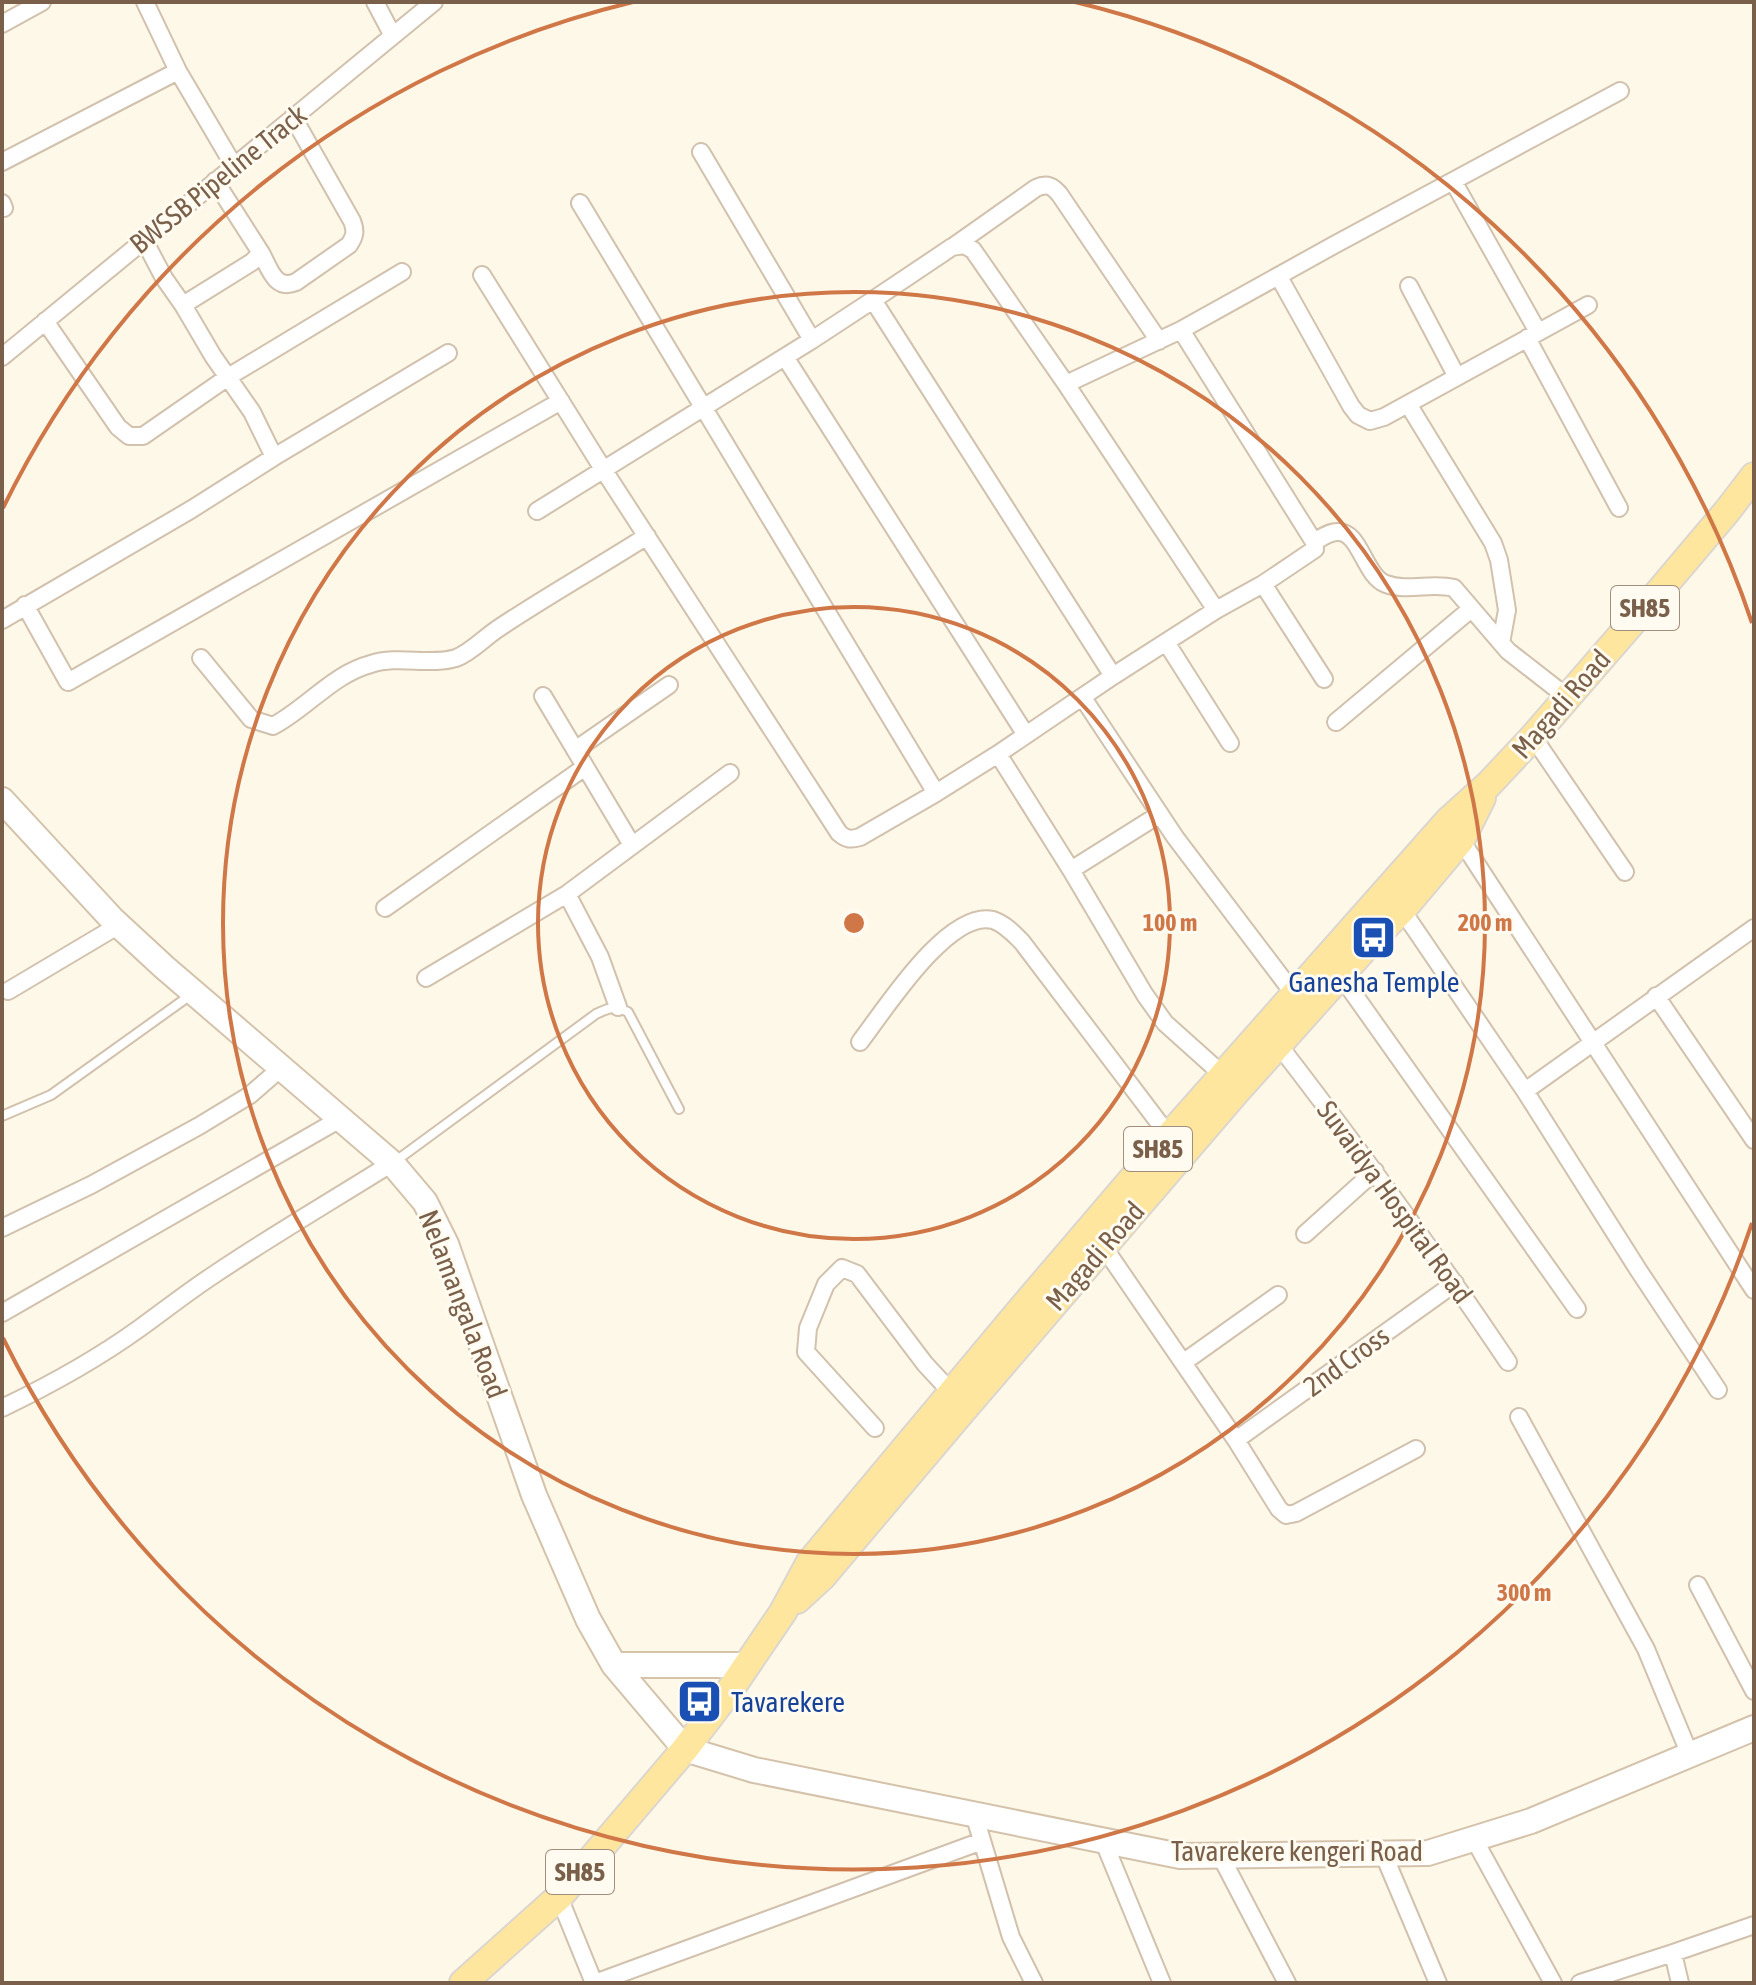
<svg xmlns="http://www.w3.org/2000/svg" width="1756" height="1985" font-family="'Asap Condensed',sans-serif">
	<rect width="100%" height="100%" fill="#fef8e9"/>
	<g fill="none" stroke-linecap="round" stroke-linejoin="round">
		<defs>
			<path id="lane" d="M 2,1116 L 51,1095 L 192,994
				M 393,1163 L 596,1014 C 609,1008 614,1005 628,1012 L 679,1109"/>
			<path id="street" d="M 145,2 L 178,71 L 234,166
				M 375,2 L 393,36
				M 2,24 L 42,2
				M 701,152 L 812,340
				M 2,162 L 178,71
				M 1453,181 L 1538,332
				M 2,203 L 4,208
				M 580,203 L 936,793
				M 954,246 L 1036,188 C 1047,183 1053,186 1060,195 L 1159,341
				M 261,253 C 270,269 275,291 296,282 L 349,245 C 355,236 356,231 352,221 L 293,117
				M 482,275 L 603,469 L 839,833 C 846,839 850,840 860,837 L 936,793 L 998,754 L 1113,676 L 1216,610 L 1263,584 L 1315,549 L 1314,542 L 1181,330
				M 1279,277 L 1351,406 L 1358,415 L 1370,421 L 1384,417 L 1588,305
				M 1409,286 L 1457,377
				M 873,300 L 952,247 L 964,245 L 973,250 L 1066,384 L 1216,610
				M 183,305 L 252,262 L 261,253 L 215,181
				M 45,321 L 118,427 L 129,436 L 143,436 L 228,377 L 402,272
				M 1527,338 L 1619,508
				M 2,357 L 434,2
				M 785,357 L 1026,735
				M 1066,384 L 1181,330 L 1334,245 L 1620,91
				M 1408,404 L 1493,543 L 1499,560 L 1507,610 L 1501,643
				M 274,457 L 448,353
				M 537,511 L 812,340 L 873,300 L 1113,676
				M 1314,542 C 1321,538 1329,532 1337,532 C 1360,530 1364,576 1386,584 C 1408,592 1432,582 1454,588 L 1508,651 L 1567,697
				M 1263,584 L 1324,679
				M 25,605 L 68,682 L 561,401
				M 2,620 L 192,509 L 274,457 L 252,412 L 213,356 L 183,305 L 164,278 L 144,240
				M 1166,642 L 1230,743
				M 201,658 L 251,719 L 273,726 C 307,708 333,674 371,664 C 398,655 431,666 456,658 C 470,653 483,639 496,630 C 545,597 597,568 647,536
				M 543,696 L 632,845
				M 1083,698 L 1175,837 L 1294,994
				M 1336,722 L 1471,609
				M 1533,737 L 1625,872
				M 575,750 L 669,685
				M 998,754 L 1071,870 L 1145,995 L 1165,1023 L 1223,1075
				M 1461,840 L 1754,1290
				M 1071,870 L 1160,814
				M 567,894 L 600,957 L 618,1007
				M 385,908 L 585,767
				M 1402,910 L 1525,1091 L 1639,1271 L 1718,1390
				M 1341,976 L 1577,1309
				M 426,978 L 567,894 L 730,773
				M 8,991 L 119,925
				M 1656,996 L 1754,1140
				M 860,1042 C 884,1011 948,909 993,920 C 1005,924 1014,934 1022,942 L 1169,1136
				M 1278,1044 C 1358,1148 1435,1253 1508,1362
				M 1525,1091 L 1754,928
				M 2,1228 L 91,1185 L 199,1126 L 250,1095 L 281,1068
				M 1305,1234 L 1375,1171
				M 1103,1246 L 1236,1440 L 1279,1509 L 1286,1515 L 1296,1513 L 1416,1449
				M 2,1313 L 340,1119
				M 1184,1362 L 1278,1295
				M 2,1408 C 50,1385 97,1359 140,1328 C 165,1310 189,1291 215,1274 C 273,1235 333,1200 392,1163
				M 1519,1417 L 1646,1649 L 1690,1755
				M 875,1428 L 806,1352 L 808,1328 L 826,1284 L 842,1268 L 857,1274 L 925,1364 L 951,1392
				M 1236,1440 L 1455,1283
				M 1698,1585 L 1754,1691
				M 974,1814 L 1011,1937 L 1034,1983
				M 1474,1839 L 1553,1983
				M 1103,1840 L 1162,1983
				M 1383,1853 L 1438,1983
				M 1220,1855 L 1287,1983
				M 559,1897 L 594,1983
				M 1673,1953 L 1754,1925
				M 595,1983 L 982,1841
				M 1580,1983 L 1673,1953 L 1680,1983"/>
			<path id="secondary" d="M 2,800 L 112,919 L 164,967 L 392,1163 L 425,1202 L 446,1244 L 534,1495 L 588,1619 L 614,1665 L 685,1749 L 754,1770 L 1180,1856 L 1428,1853 L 1531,1821 L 1754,1728
				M 614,1665 L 747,1665"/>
			<path id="primary" d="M 797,1600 L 822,1577 L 964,1409 L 1237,1091 L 1374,938 L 1402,910 L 1461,840 L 1482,798
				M 463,1983 L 559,1897 L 685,1749 L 730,1690 L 783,1612 L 810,1562 L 1017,1314 L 1169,1136 L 1448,821 L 1489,784 L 1533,737 L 1663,587 L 1728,510 L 1754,476"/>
		</defs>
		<use href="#lane" stroke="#d1c1ad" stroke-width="12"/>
		<use href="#street" stroke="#d1c1ad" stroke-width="20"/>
		<use href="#secondary" stroke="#d4c2aa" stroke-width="28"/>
		<use href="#primary" stroke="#dcd6d0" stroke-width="30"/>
		<use href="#lane" stroke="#fff" stroke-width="8"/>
		<use href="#street" stroke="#fff" stroke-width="16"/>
		<use href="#secondary" stroke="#fff" stroke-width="24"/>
		<use href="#primary" stroke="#ffe69e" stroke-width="26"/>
	</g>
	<g fill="none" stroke="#d07748" stroke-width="4">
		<circle cx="854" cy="923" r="316"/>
		<circle cx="854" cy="923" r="631"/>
		<path d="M1752 1223A947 947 0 0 1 3 1338M3 508A947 947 0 0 1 633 2M1075 2A947 947 0 0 1 1752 623"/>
	</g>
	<defs>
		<symbol id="bus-square" viewBox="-11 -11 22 22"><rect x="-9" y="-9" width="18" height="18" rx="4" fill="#1a4fb4" stroke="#fffbf0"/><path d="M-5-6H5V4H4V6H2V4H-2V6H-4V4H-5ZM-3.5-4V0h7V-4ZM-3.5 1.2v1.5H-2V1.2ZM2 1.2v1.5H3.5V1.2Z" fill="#fff"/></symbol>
	</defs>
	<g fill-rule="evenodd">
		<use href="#bus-square" x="1348" y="912" width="51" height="51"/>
		<use href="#bus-square" x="674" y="1676" width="51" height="51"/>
	</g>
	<g text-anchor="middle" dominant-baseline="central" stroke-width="6" stroke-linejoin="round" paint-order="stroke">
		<g fill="#fffbf0" stroke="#a28e7c" stroke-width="2">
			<rect x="1611" y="586" width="68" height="44" rx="6"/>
			<rect x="1124" y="1127" width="68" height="44" rx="6"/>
			<rect x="546" y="1850" width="68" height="44" rx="6"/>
		</g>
		<g font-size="26" font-weight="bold" fill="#7a604a">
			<text x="1645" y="608">SH85</text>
			<text x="1158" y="1149">SH85</text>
			<text x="580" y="1872">SH85</text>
		</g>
		<g font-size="28" fill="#7a604a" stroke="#fffbf0">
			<text transform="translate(218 179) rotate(-39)">BWSSB Pipeline Track</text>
			<text transform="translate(1561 704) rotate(-49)">Magadi Road</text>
			<text transform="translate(1395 1202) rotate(54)">Suvaidya Hospital Road</text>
			<text transform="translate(1095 1256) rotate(-49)">Magadi Road</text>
			<text transform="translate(463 1304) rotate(69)">Nelamangala Road</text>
			<text transform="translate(1346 1361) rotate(-36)">2nd Cross</text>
			<text x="1297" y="1851">Tavarekere kengeri Road</text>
		</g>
		<g font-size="28" fill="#164399" stroke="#fffbf0">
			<text x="1374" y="982">Ganesha Temple</text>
			<text x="731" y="1702" text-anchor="start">Tavarekere</text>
		</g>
	</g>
	<circle cx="854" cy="923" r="12" fill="#d07748" stroke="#fffbf0" stroke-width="4"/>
	<g font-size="24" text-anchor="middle" font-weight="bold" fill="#d07748" stroke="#fffbf0" stroke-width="6" stroke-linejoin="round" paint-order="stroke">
		<text x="1170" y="931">100 m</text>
		<text x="1485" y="931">200 m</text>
		<text x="1524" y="1601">300 m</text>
	</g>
	<rect width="1756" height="1985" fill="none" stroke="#7a604a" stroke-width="8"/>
</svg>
